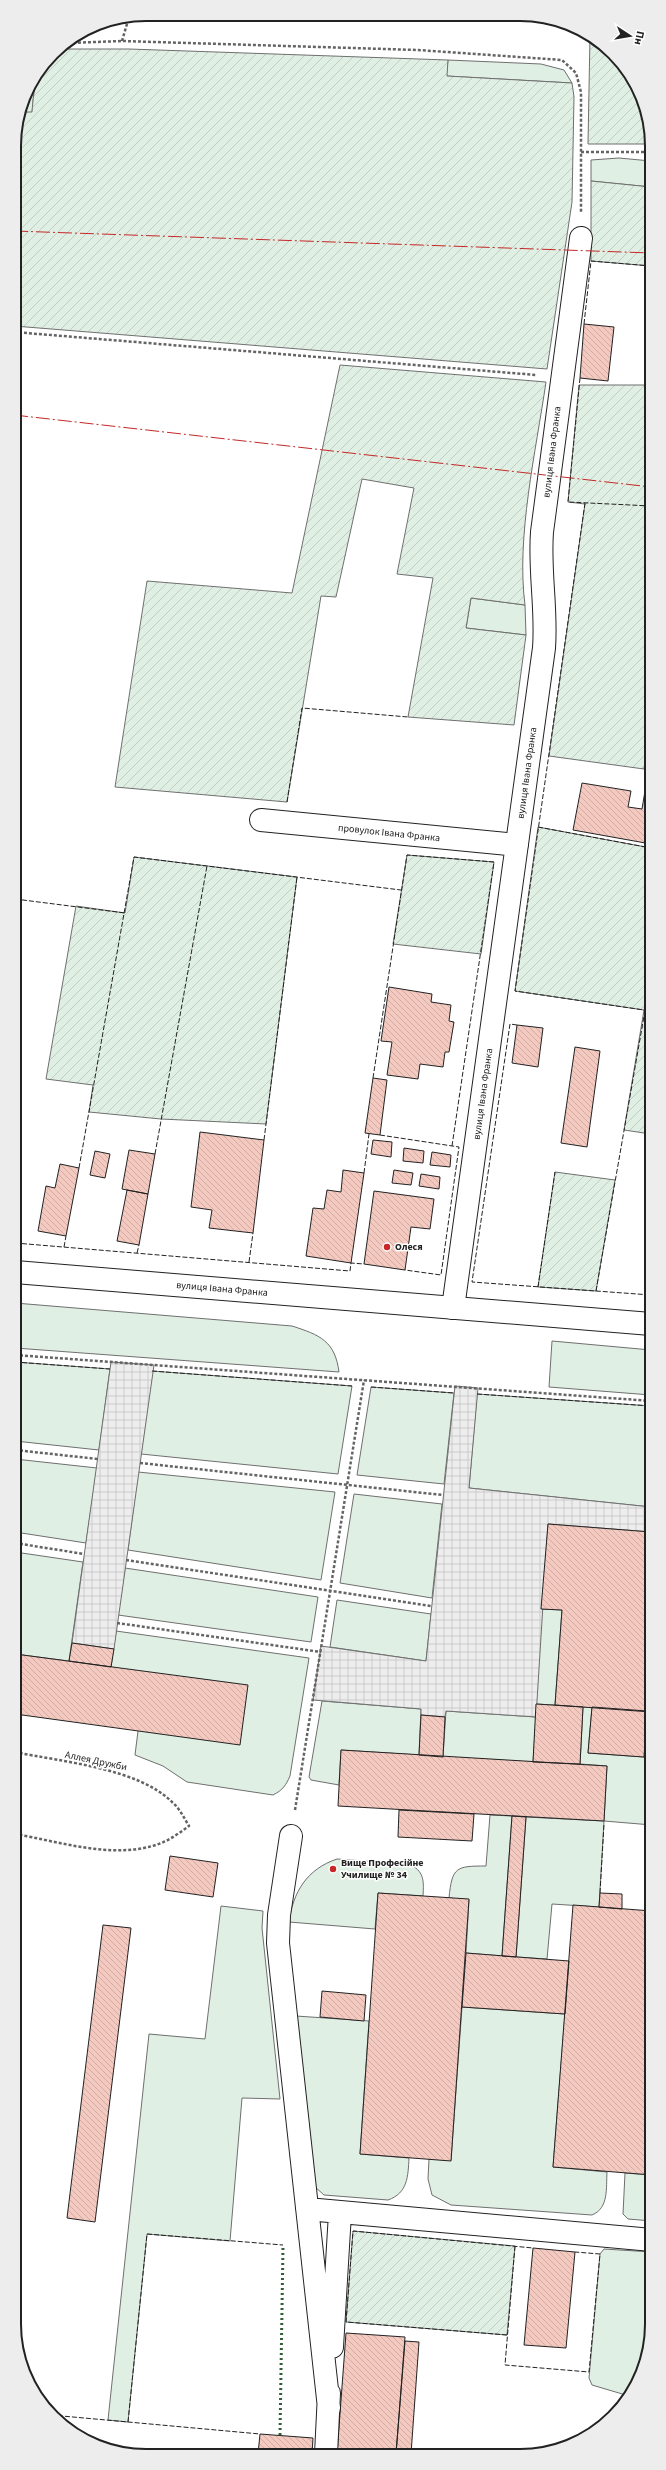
<svg xmlns="http://www.w3.org/2000/svg" width="666" height="2470" font-family="'Source Sans 3',sans-serif">
	<defs>
		<pattern id="garden-furrows" width="10" height="10" patternUnits="userSpaceOnUse"><rect width="10" height="10" fill="#e0efe3"/><path d="M-1 1l2-2M0 10L10 0M9 11l2-2" fill="none" stroke="#c0cdc2"/></pattern>
		<pattern id="plaza-grid" width="8" height="8" patternUnits="userSpaceOnUse"><rect width="8" height="8" fill="#ededed"/><path d="M0 4h8M4 0v8" fill="none" stroke="#cbcbcb"/></pattern>
		<pattern id="building-back-hatch" width="6" height="6" patternUnits="userSpaceOnUse"><rect width="6" height="6" fill="#f3c9c0"/><path d="M-1 5l2 2M0 0l6 6M5-1l2 2" fill="none" stroke="#d0aca5"/></pattern>
	</defs>
	<rect width="100%" height="100%" fill="#fff"/>
	<path fill="#e0efe3" stroke="#6f6f6f" d="M 448,60 L 541,64 L 564,70 L 572,83 L 446,76 Z
		M 35,79 L 32,113 L 20,112 L 24,95 Z
		M 619,158 L 651,161 L 651,187 L 591,181 L 591,160 Z
		M 471,598 L 525,605 L 526,635 L 466,628 Z
		M 15,1303 L 292,1326 C 320,1335 335,1341 339,1372 L 15,1348 Z
		M 552,1341 L 651,1350 L 651,1395 L 549,1387 Z
		M 15,1362 L 110,1369 L 99,1450 L 15,1441 Z
		M 152,1371 L 352,1386 L 338,1474 L 141,1454 Z
		M 371,1387 L 454,1393 L 444,1484 L 357,1475 Z
		M 477,1394 L 651,1406 L 651,1507 L 469,1488 Z
		M 15,1459 L 97,1468 L 86,1543 L 15,1532 Z
		M 138,1472 L 335,1492 L 321,1580 L 128,1550 Z
		M 354,1494 L 442,1504 L 432,1598 L 340,1583 Z
		M 15,1552 L 83,1562 L 69,1661 L 15,1654 Z
		M 125,1568 L 318,1597 L 311,1642 L 118,1615 Z
		M 337,1600 L 431,1614 L 426,1661 L 330,1647 Z
		M 541,1609 L 562,1610 L 555,1705 L 536,1704 Z
		M 116,1631 L 309,1658 L 290,1776 C 286,1785 283,1790 273,1795 L 187,1782 L 163,1766 L 135,1755 L 138,1731 L 111,1667 Z
		M 322,1701 L 421,1709 L 419,1755 L 341,1750 L 339,1785 L 311,1780 L 309,1777 Z
		M 583,1707 L 592,1707 L 588,1753 L 644,1757 L 647,1711 L 651,1712 L 652,1825 L 604,1821 L 599,1907 L 552,1904 L 547,1959 L 516,1957 L 526,1817 L 604,1821 L 607,1766 L 580,1764 Z
		M 446,1711 L 536,1717 L 533,1762 L 443,1757 Z
		M 490,1815 L 512,1816 L 502,1956 L 466,1953 L 469,1900 L 449,1898 C 452,1867 456,1866 486,1866 Z
		M 337,1859 L 409,1864 C 424,1871 424,1880 423,1896 L 378,1893 L 375,1929 L 289,1922 C 293,1892 307,1869 337,1859 Z
		M 221,1906 L 263,1911 L 262,1928 L 280,2099 L 242,2098 L 230,2241 L 147,2234 L 128,2422 L 108,2420 L 149,2034 L 205,2039 Z
		M 462,2007 L 565,2014 L 553,2167 L 607,2172 C 606,2188 609,2208 592,2215 L 451,2205 L 432,2195 L 428,2179 L 429,2159 L 451,2160 Z
		M 296,2016 L 369,2021 L 360,2154 L 409,2158 C 408,2176 408,2193 388,2200 L 324,2195 L 314,2186 Z
		M 625,2173 L 652,2175 L 652,2221 L 628,2219 L 623,2214 Z
		M 604,2249 L 652,2252 L 652,2333 L 642,2374 L 629,2396 L 592,2385 L 589,2378 L 600,2254 Z"/>
	<path fill="url(#garden-furrows)" stroke="#6f6f6f" d="M 590,35 C 626,62 651,96 651,144 L 588,144 Z
		M 58,49 L 129,49 L 448,60 L 447,76 L 572,83 L 574,97 L 572,202 L 547,369 L 14,326 L 14,137 L 20,112 L 32,112 C 34,88 36,64 58,49 Z
		M 591,181 L 651,187 L 651,266 L 591,261 Z
		M 340,365 L 546,382 C 536,451 516,537 525,605 L 471,598 L 466,628 L 526,635 L 514,725 L 408,717 L 433,578 L 397,574 L 414,488 L 362,479 L 336,597 L 321,596 L 287,802 L 115,787 L 147,581 L 292,593 Z
		M 579,385 L 651,385 L 651,721 L 644,769 L 549,756 L 585,504 L 568,502 Z
		M 538,827 L 651,848 L 651,1134 L 624,1130 L 644,1010 L 515,991 Z
		M 407,855 L 494,862 L 481,954 L 393,944 Z
		M 134,857 L 297,877 L 266,1124 L 161,1119 L 89,1112 L 93,1085 L 46,1079 L 76,906 L 125,913 Z
		M 555,1172 L 615,1180 L 596,1291 L 538,1287 Z
		M 353,2231 L 515,2246 L 507,2335 L 346,2322 Z"/>
	<path fill="url(#plaza-grid)" stroke="#6f6f6f" d="M 111,1362 L 154,1365 L 114,1649 L 72,1643 Z
		M 455,1386 L 478,1388 L 469,1488 L 651,1507 L 651,1532 L 548,1524 L 536,1717 L 446,1711 L 445,1717 L 421,1715 L 421,1709 L 313,1700 L 321,1646 L 426,1661 Z"/>
	<path fill="url(#building-back-hatch)" stroke="#222" d="M 584,324 L 614,327 L 608,381 L 580,378 Z
		M 648,773 L 651,774 L 651,844 L 573,830 L 582,783 L 631,791 L 628,807 L 642,809 Z
		M 389,987 L 432,994 L 431,1002 L 451,1005 L 449,1021 L 454,1022 L 449,1052 L 445,1052 L 443,1067 L 420,1064 L 418,1079 L 387,1075 L 392,1042 L 381,1041 Z
		M 517,1025 L 543,1028 L 538,1067 L 512,1063 Z
		M 575,1047 L 600,1051 L 587,1147 L 561,1143 Z
		M 373,1078 L 387,1080 L 380,1135 L 365,1133 Z
		M 200,1132 L 264,1140 L 253,1233 L 209,1228 L 212,1210 L 191,1207 Z
		M 373,1140 L 392,1142 L 391,1157 L 371,1154 Z
		M 404,1148 L 424,1151 L 423,1163 L 403,1161 Z
		M 129,1150 L 155,1154 L 148,1194 L 122,1189 Z
		M 95,1151 L 110,1154 L 105,1178 L 90,1175 Z
		M 432,1152 L 451,1155 L 450,1167 L 430,1165 Z
		M 15,1154 L 19,1155 L 15,1178 Z
		M 60,1164 L 79,1168 L 66,1236 L 38,1231 L 46,1186 L 55,1188 Z
		M 343,1170 L 364,1173 L 351,1263 L 306,1256 L 313,1208 L 324,1209 L 327,1190 L 341,1192 Z
		M 394,1170 L 413,1173 L 411,1185 L 392,1183 Z
		M 421,1174 L 440,1177 L 439,1189 L 419,1186 Z
		M 127,1190 L 148,1194 L 139,1245 L 117,1241 Z
		M 374,1191 L 434,1199 L 430,1229 L 411,1227 L 405,1270 L 364,1264 Z
		M 548,1524 L 651,1532 L 651,1712 L 555,1705 L 562,1610 L 541,1609 Z
		M 72,1643 L 114,1649 L 111,1667 L 69,1661 Z
		M 15,1654 L 248,1685 L 240,1745 L 15,1714 Z
		M 536,1704 L 583,1707 L 580,1764 L 533,1762 Z
		M 592,1707 L 647,1711 L 644,1757 L 588,1753 Z
		M 421,1715 L 445,1717 L 443,1757 L 419,1755 Z
		M 341,1750 L 607,1766 L 604,1821 L 338,1806 Z
		M 399,1810 L 474,1814 L 472,1841 L 398,1837 Z
		M 512,1816 L 526,1817 L 516,1957 L 502,1956 Z
		M 170,1856 L 218,1863 L 213,1897 L 165,1890 Z
		M 378,1893 L 469,1899 L 451,2161 L 360,2154 Z
		M 600,1893 L 622,1894 L 622,1909 L 599,1907 Z
		M 573,1905 L 652,1911 L 652,2175 L 553,2167 Z
		M 103,1925 L 131,1928 L 95,2222 L 67,2218 Z
		M 466,1953 L 569,1961 L 565,2014 L 462,2007 Z
		M 322,1991 L 366,1995 L 364,2021 L 320,2017 Z
		M 533,2248 L 575,2252 L 566,2348 L 524,2345 Z
		M 346,2333 L 405,2337 L 396,2454 L 337,2454 Z
		M 405,2341 L 419,2342 L 411,2454 L 396,2454 Z
		M 260,2434 L 313,2438 L 312,2454 L 258,2454 Z"/>
	<g fill="none" stroke-linecap="round" stroke-linejoin="round">
		<defs>
			<path id="minor" d="M 261,820 L 517,845
				M 453,1308 L 544,648 C 547,609 539,571 542,532 L 581,238
				M 291,1836 L 279,1915 L 278,1943 L 329,2408
				M 307,2209 L 652,2240
				M 332,2347 L 340,2213
				M 326,2454 L 329,2393"/>
			<path id="major" d="M 15,1272 L 651,1324"/>
		</defs>
		<use href="#minor" stroke="#222" stroke-width="24"/>
		<use href="#major" stroke="#222" stroke-width="24"/>
		<path stroke="#646464" stroke-width="2.5" stroke-dasharray="3 2" stroke-linecap="butt" d="M 122,41 L 129,17
			M 68,43 L 122,41 L 418,50 L 562,60 L 576,73 L 581,92 L 581,212
			M 581,152 L 651,152
			M 14,332 L 536,375
			M 15,1355 L 651,1401
			M 15,1450 L 98,1459
			M 140,1463 L 443,1495
			M 15,1543 L 84,1554
			M 126,1560 L 431,1606
			M 117,1623 L 321,1652
			M 15,1752 C 62,1762 139,1768 173,1803 C 180,1809 184,1818 189,1826 C 182,1831 174,1837 166,1841 C 120,1862 62,1842 15,1834
			M 295,1810 L 364,1380"/>
		<use href="#minor" stroke="#fff" stroke-width="22"/>
		<use href="#major" stroke="#fff" stroke-width="22"/>
		<path stroke="#2f5e38" stroke-width="3" stroke-dasharray="2 3" stroke-linecap="butt" d="M 280,2435 L 283,2245"/>
		<path stroke="#222" stroke-width="1" stroke-dasharray="5 2" stroke-linecap="butt" d="M 584,324 L 591,261 L 651,266
			M 580,378 L 568,502 L 651,506
			M 585,503 L 515,991 L 644,1010
			M 287,802 L 302,708 L 408,717
			M 538,827 L 651,848
			M 15,899 L 125,913
			M 517,1025 L 510,1024 L 472,1282 L 651,1295
			M 373,1078 L 407,855 L 494,862 L 452,1146
			M 380,1135 L 459,1147 L 441,1275 L 405,1270
			M 264,1140 L 297,877
			M 155,1154 L 207,866
			M 79,1168 L 134,857 L 401,890
			M 364,1173 L 369,1134
			M 15,1243 L 350,1271 L 351,1263 L 364,1264
			M 64,1247 L 66,1236
			M 137,1253 L 139,1245
			M 249,1262 L 253,1233
			M 538,1287 L 555,1172
			M 596,1291 L 651,976
			M 15,1362 L 110,1369
			M 152,1371 L 352,1386
			M 371,1387 L 454,1393
			M 477,1394 L 651,1406
			M 644,1757 L 651,1758
			M 600,1893 L 604,1824
			M 515,2246 L 505,2365 L 589,2372 L 600,2254 L 575,2252
			M 507,2335 L 346,2322 L 353,2231 L 533,2248
			M 51,2415 L 260,2434
			M 128,2422 L 147,2234 L 283,2245"/>
		<path stroke="#c62828" stroke-width="1" stroke-dasharray="14 3 2 3" stroke-linecap="butt" d="M 14,231 L 651,253
			M 14,415 L 651,487"/>
	</g>
	<g fill="#c62828" stroke="#fff" stroke-width="1.5">
		<circle cx="387" cy="1247" r="4"/>
		<circle cx="333" cy="1869" r="4"/>
	</g>
	<g text-anchor="middle" dominant-baseline="central" stroke-width="3" stroke-linejoin="round" paint-order="stroke">
		<g font-size="10" fill="#222" stroke="#fff">
			<text transform="translate(552 452) rotate(-83)">вулиця Івана Франка</text>
			<text transform="translate(527 773) rotate(-82)">вулиця Івана Франка</text>
			<text transform="translate(389 833) rotate(6)">провулок Івана Франка</text>
			<text transform="translate(483 1094) rotate(-82)">вулиця Івана Франка</text>
			<text transform="translate(222 1289) rotate(5)">вулиця Івана Франка</text>
			<text transform="translate(96 1761) rotate(12)">Аллея Дружби</text>
		</g>
		<g font-size="10" font-weight="bold" fill="#222" stroke="#fff" text-anchor="start">
			<text x="395" y="1247">Олеся</text>
			<text x="341" y="1863">Вище Професійне<tspan x="341" dy="12">Училище № 34</tspan></text>
		</g>
	</g>
	<path d="M0 0H666V2470H0ZM146 21H520A125 125 0 0 1 645 146V2324A125 125 0 0 1 520 2449H146A125 125 0 0 1 21 2324V146A125 125 0 0 1 146 21Z" fill="#ededed" fill-rule="evenodd"/>
	<path fill="none" stroke="#222" stroke-width="2" d="M146 21H520A125 125 0 0 1 645 146V2324A125 125 0 0 1 520 2449H146A125 125 0 0 1 21 2324V146A125 125 0 0 1 146 21Z"/>
	<g transform="translate(630 36) rotate(102)" stroke="#ffffff" stroke-width="3" paint-order="stroke">
	<path d="M0-3L7 15L0 10L-7 15Z" fill="#222222"/>
	<text y="-6" font-size="11" font-weight="bold" text-anchor="middle" fill="#222222">Пн</text>
	</g>
</svg>
